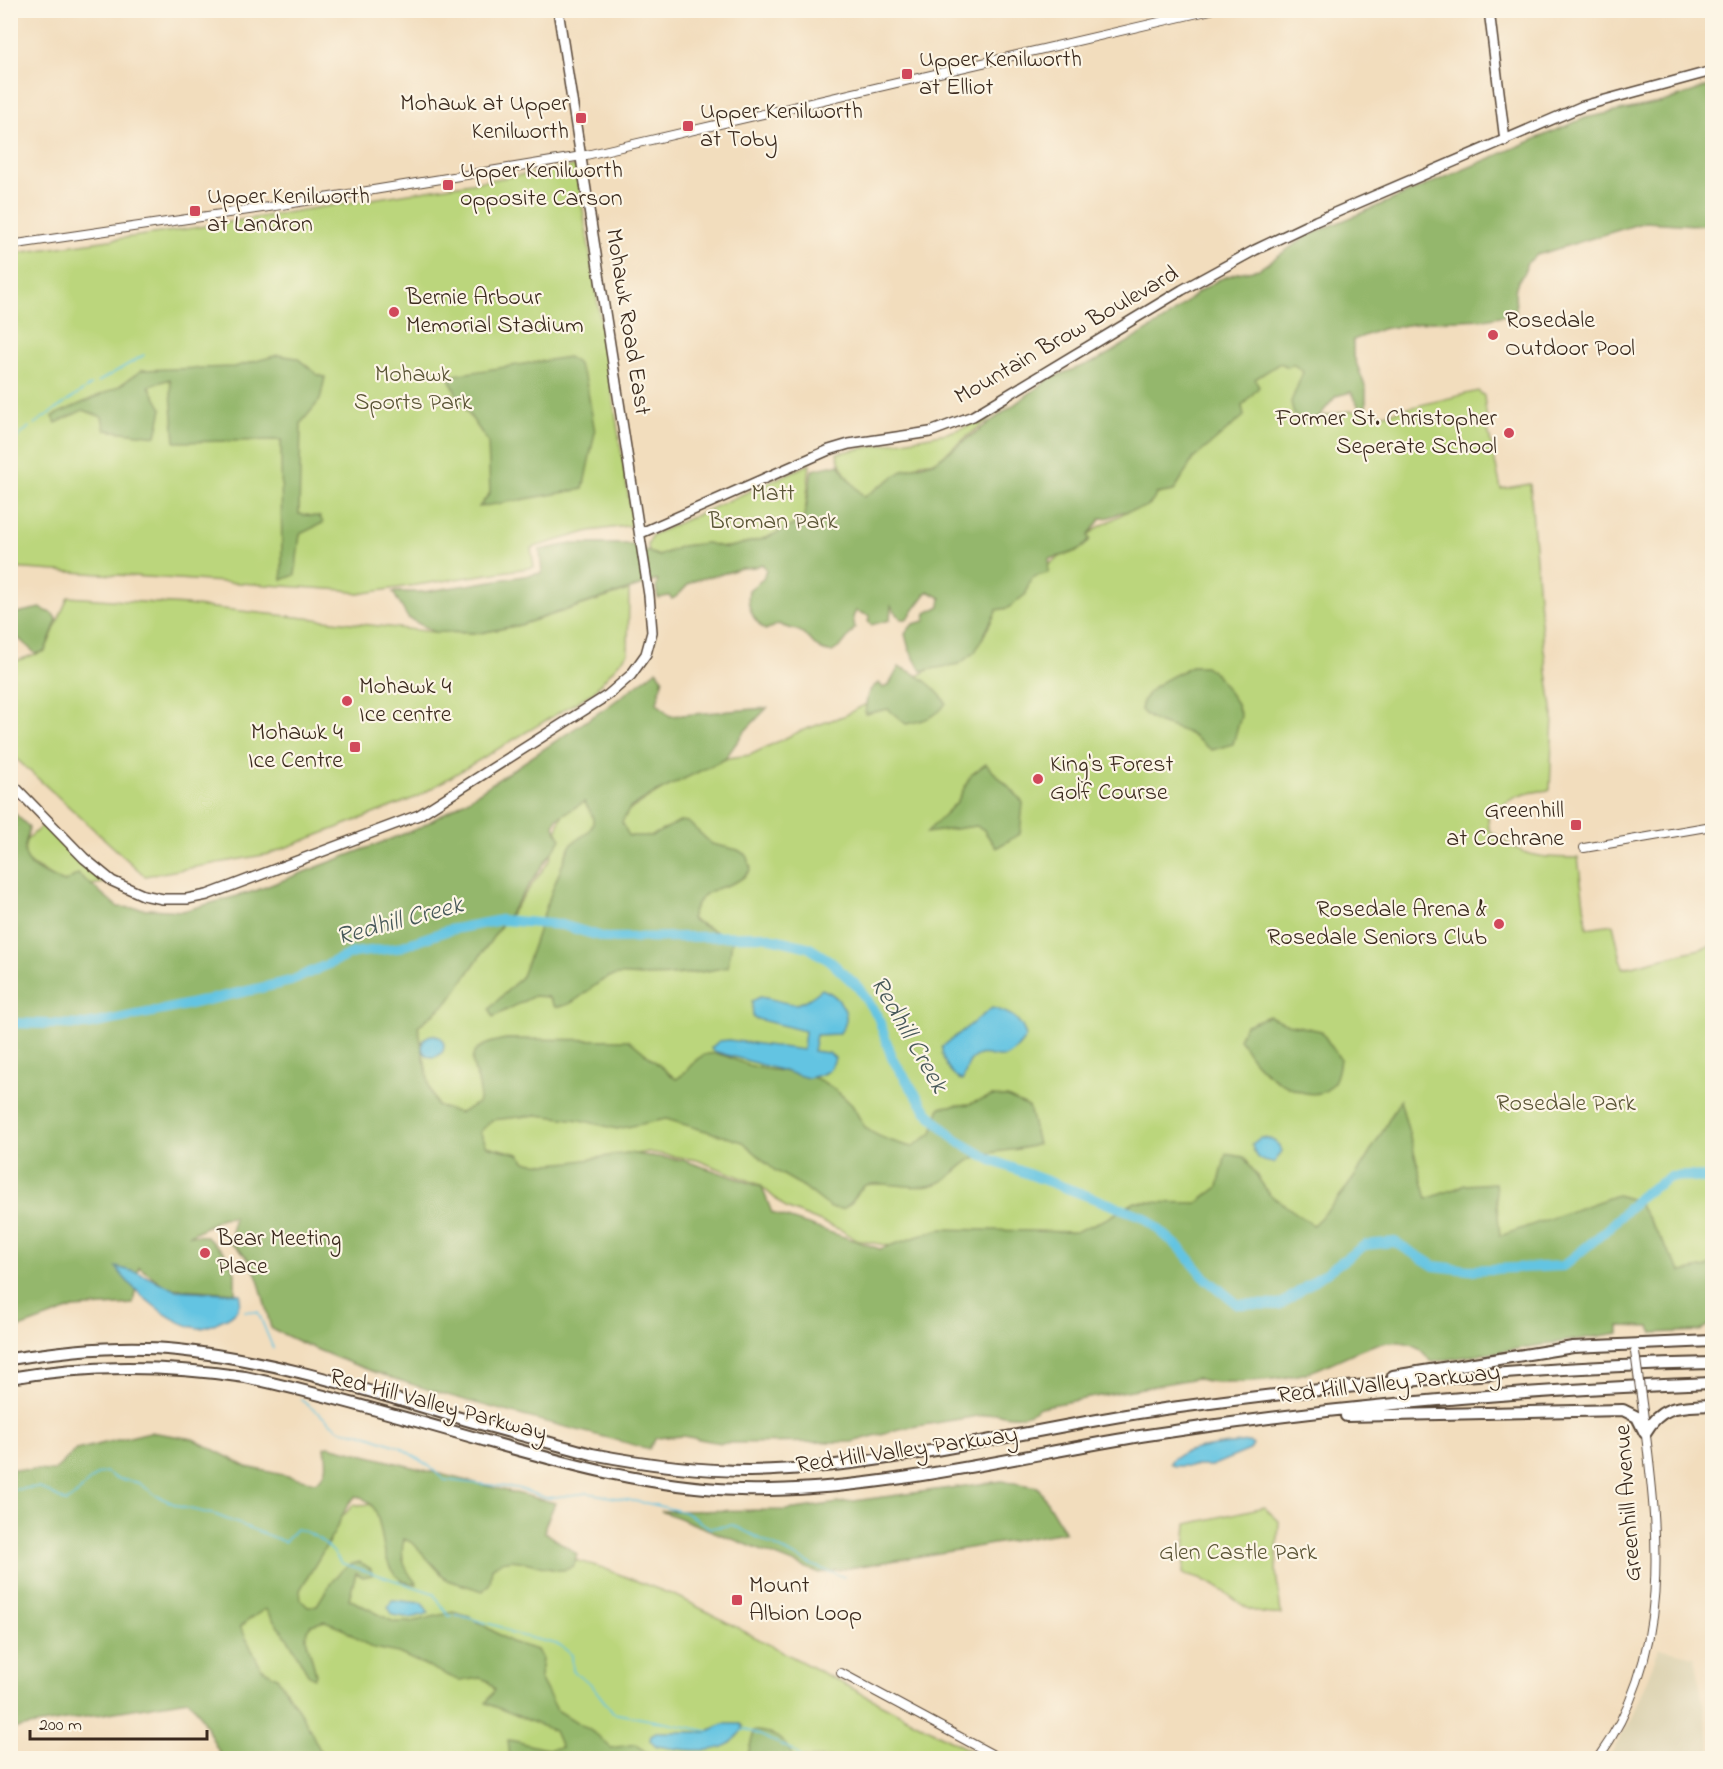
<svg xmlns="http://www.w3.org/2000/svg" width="1723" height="1769" font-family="'Indie Flower',sans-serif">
	<rect width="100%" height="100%" fill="#fcf5e5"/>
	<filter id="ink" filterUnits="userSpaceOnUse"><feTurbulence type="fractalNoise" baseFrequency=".0167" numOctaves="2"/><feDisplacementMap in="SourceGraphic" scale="12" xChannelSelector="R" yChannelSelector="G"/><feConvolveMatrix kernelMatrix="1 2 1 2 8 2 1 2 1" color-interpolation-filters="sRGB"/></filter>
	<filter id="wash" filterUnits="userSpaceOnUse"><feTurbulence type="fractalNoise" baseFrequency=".008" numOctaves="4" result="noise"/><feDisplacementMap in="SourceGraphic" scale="24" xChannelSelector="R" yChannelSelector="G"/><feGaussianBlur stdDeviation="1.35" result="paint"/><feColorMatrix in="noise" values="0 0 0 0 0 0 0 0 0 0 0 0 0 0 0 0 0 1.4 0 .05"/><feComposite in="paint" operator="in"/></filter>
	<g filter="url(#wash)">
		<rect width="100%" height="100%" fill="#f2ddbd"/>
		<path fill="#ded4b4" d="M 1659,1648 L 1695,1656 L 1712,1758 L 1608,1758 L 1632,1719 Z"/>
		<path fill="#bbd67c" stroke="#7b804d" stroke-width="1.5" d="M 576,166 L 633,525 L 590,531 L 531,548 L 534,567 L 358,594 L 344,590 L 11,568 L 10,254 L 174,231 Z
			M 1292,356 L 1313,375 L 1318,417 L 1349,411 L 1384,414 L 1478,391 L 1484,396 L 1488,430 L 1501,489 L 1530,484 L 1542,636 L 1553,715 L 1550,790 C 1524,792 1507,798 1488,817 L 1489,830 C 1524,858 1534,857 1578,858 L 1587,928 L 1613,924 L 1623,968 L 1712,946 L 1712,1279 L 1307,1227 L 891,1246 L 856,1240 L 841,1230 L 786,1208 L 760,1185 L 697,1160 L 648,1152 L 574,1164 L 514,1169 L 442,1116 L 423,1073 L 418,1026 L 439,1010 L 483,945 L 506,920 L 550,860 L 560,819 L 569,805 L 597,793 L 623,814 L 674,782 L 728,758 L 750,755 L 798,732 L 846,715 L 981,641 L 998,608 L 1040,570 L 1078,545 L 1097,528 L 1160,493 L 1151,432 Z
			M 1008,404 L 936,461 L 921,463 L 864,497 C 851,483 841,472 837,453 L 947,433 L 968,426 Z
			M 810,464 L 805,516 C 792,531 747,546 727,547 C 713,548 703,542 685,546 C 676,547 667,553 659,556 L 649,553 L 648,545 L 652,535 Z
			M 629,590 L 628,653 L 592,693 L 417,797 L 269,854 L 145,876 L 11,754 L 10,663 L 45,651 L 68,597 L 186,605 L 434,632 L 480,633 L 520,625 Z
			M 43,825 L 104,883 L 71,888 L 12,853 Z
			M 376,1504 L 600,1567 L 681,1598 L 984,1758 L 325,1758 L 257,1676 L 230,1622 L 296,1568 L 353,1505 Z
			M 1264,1507 L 1279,1521 L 1276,1571 L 1281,1614 C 1243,1616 1239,1598 1210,1583 C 1202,1579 1191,1577 1183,1574 L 1187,1524 Z"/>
		<path fill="#94b76c" stroke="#687045" stroke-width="1.5" d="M 1712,85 L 1712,226 L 1645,222 L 1537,255 L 1526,264 L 1525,273 C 1511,285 1516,296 1516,313 L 1485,319 L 1432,321 L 1382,329 L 1353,340 L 1353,354 L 1366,389 L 1366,408 L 1359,407 L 1351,392 L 1336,396 L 1317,419 L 1302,419 L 1294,415 L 1291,402 L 1303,372 L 1293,364 L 1288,367 L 1280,363 L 1255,379 L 1259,387 L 1242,406 L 1244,416 L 1193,459 L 1174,491 L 1156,494 C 1151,512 1134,508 1119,513 C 1112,516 1109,519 1101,518 L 1088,536 L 1090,539 C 1081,554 1062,555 1049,559 L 1048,573 C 1030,577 1030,577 1026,594 L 1008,608 L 997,610 L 975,652 L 959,664 L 921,671 L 909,649 L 905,634 L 913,624 L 925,621 L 926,613 L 940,606 L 941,598 L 928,591 L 907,619 L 901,619 L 891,606 L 890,620 L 871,625 L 868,621 L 870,616 L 856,611 L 853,617 L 855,628 L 841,646 L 832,652 C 817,652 814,642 803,633 C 796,628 787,629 779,624 L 765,630 C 752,618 746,607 749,590 L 763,579 L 766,569 L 762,564 C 751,570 744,566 735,570 C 722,575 707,576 694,581 C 685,584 682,595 672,599 L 669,596 L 658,598 L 656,588 L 658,580 L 520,625 L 480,633 L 434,632 L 408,618 L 393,592 L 423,592 L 542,573 L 540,550 L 571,544 L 629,544 L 659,556 L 682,546 L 707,543 L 726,548 L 766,538 L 800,522 L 805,516 L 812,470 L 839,464 L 846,476 L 864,497 L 904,470 L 936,461 L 1051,378 L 1098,360 L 1165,320 L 1197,293 L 1218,280 L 1237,273 L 1259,269 L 1307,236 L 1585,118 L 1663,102 Z
			M 278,355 L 297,358 L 318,375 L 325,377 L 320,400 L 301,423 L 299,514 L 320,517 L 323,523 L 300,534 L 295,575 L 282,580 L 281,440 L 175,442 L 170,379 L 149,386 L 162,409 L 156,436 L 105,430 L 102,417 L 83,410 L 56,423 L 52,416 L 116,388 L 142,370 L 234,367 Z
			M 568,357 L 577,363 L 586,381 L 595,432 L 583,489 L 479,507 L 490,493 L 488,442 L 461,403 L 448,376 Z
			M 40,608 L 53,614 L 57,620 L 45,651 L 36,654 L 18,638 L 11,639 L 11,612 L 12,614 Z
			M 1192,666 L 1205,666 L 1217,675 L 1236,702 L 1241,716 L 1233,744 L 1212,750 C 1203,745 1197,738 1188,733 C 1172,725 1153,725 1141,710 C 1143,686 1173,677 1192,666 Z
			M 899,667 C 917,673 936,687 946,703 C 938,717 922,721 906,724 L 888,709 L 865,714 C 867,699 865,691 879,683 L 883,688 L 889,685 Z
			M 657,670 L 663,678 L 657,703 L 670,716 L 767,708 L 744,732 L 725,759 L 651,795 L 630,808 L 622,822 L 629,836 L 651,836 L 681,821 L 688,822 L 712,844 L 738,850 L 746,855 L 751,869 C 732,896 701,877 691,919 L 718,933 L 733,935 L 728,967 C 701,973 672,976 644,976 C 630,976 620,972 607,978 C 589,986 576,1007 555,1007 L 548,997 L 534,996 L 493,1017 L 490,1009 C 496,1001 520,979 522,976 C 536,941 545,905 560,871 C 563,863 566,852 571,845 C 578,836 590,836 593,823 C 594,815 588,808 584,802 L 557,818 L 554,826 L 561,839 L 449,1001 L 418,1026 L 430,1090 L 437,1106 L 460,1113 L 478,1103 C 489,1074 444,1050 506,1039 L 629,1040 L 676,1079 C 688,1073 694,1056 708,1054 C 723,1051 738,1063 752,1066 C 776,1073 800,1069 823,1082 C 832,1087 844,1097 852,1105 C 857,1112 860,1122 866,1128 C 876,1137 899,1144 912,1147 L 932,1133 L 940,1107 L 969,1104 L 992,1096 L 1007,1097 L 1029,1107 L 1038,1144 C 1017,1152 996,1149 976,1157 C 961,1163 949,1183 929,1186 C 908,1189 885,1181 865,1185 L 856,1194 L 852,1202 L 843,1209 L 831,1208 L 804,1187 L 774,1170 L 743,1142 L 666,1119 L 617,1129 L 580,1120 L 537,1115 L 492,1120 L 480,1132 L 487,1146 L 519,1154 L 526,1162 L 548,1164 L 572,1162 L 627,1153 L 683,1160 L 762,1187 L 772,1213 L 880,1249 L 940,1229 L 1075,1232 L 1108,1218 L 1135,1202 L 1197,1203 L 1218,1187 L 1226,1154 L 1244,1157 L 1269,1194 L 1313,1225 C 1353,1188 1374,1146 1400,1100 L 1427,1199 L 1465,1185 L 1495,1183 L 1500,1236 L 1617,1195 L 1637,1201 L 1681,1272 L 1707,1267 L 1712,1261 L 1712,1323 L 1700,1331 L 1653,1333 L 1650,1327 L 1619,1326 L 1619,1333 L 1431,1362 C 1427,1357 1421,1348 1415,1346 C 1379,1330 1339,1364 1306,1373 C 1285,1379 1215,1387 1197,1378 L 1040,1407 C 1025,1418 1013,1418 996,1413 L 899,1429 L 852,1442 L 720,1443 L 683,1436 L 656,1438 L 649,1449 C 526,1415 385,1387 271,1328 C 263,1301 259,1258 231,1244 L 233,1217 L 222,1218 L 190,1235 L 205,1236 L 224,1252 L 235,1272 L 235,1293 L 168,1288 L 139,1267 L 133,1304 L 74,1308 L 11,1331 L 10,809 L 29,827 C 29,834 26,839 25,846 C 21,868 50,876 65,882 L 78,874 L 118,907 L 183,911 L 255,891 L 419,828 L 464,802 L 610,705 Z
			M 986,764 C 998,778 1012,787 1023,803 L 1020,834 L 996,848 L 983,829 L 976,826 L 926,833 L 957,802 L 971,775 Z
			M 1269,1016 L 1288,1024 L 1321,1031 L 1340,1059 C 1339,1067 1338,1075 1334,1082 C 1317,1111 1270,1079 1255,1062 C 1249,1055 1244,1046 1239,1039 L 1246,1025 Z
			M 150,1432 L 193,1439 L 247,1467 L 315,1482 C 330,1474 327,1462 325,1447 L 329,1446 L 555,1503 L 545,1526 L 545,1532 L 577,1554 L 574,1565 C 555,1583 518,1545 492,1568 L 490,1583 L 483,1591 L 447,1580 L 413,1543 L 404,1539 C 399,1558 405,1570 417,1584 C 365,1580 398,1504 356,1496 L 348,1504 L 334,1533 L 300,1590 L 301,1600 L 308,1607 L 317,1605 C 328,1588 338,1565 360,1562 L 371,1569 L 372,1575 L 363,1577 L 356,1573 L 349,1599 L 394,1622 L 411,1622 L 453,1612 L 470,1617 L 511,1642 L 537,1650 L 542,1658 L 540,1678 L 557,1710 L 596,1734 L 611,1748 L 636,1744 L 653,1758 L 510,1758 L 508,1740 C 527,1742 544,1753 561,1747 L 554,1731 L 486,1703 L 495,1690 L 488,1681 L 480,1678 L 460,1681 L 398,1653 L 370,1647 L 340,1627 L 325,1621 L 311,1625 L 307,1630 L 306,1638 L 316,1674 L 314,1678 L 308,1674 L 288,1639 L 265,1609 L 240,1626 L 261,1668 L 277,1677 L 305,1720 L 324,1758 L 222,1758 L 198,1711 L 188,1700 L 11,1729 L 11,1469 L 54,1471 L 76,1450 Z
			M 1002,1481 L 1038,1487 L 1065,1532 L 819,1573 L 661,1511 L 787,1510 Z
			M 754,1731 C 772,1731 787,1740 793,1758 L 747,1758 Z"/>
		<path fill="#63c4e2" stroke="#4f7780" stroke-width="1.5" d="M 822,989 C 841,996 856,1018 838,1034 L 816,1035 L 813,1051 L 829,1053 L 835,1058 C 831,1073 822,1075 808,1078 L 713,1051 L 711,1048 L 719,1041 L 729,1040 L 803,1050 L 805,1031 L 753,1018 L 752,1001 L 760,997 C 791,1001 792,1014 822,989 Z
			M 992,1008 C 1008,1012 1022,1018 1026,1037 C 999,1077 990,1042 971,1060 C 965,1067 967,1074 962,1081 C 950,1074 941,1060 942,1047 Z
			M422 1046a11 11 0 1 1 22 0a11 11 0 1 1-22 0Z
			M 1260,1138 C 1271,1138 1277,1141 1282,1151 L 1274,1163 C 1261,1162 1254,1157 1252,1144 Z
			M 116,1267 L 139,1273 L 176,1290 L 241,1294 C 240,1310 235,1315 220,1321 C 214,1324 205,1329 198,1328 C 170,1324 131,1289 116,1267 Z
			M 1249,1442 L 1253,1445 L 1250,1450 L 1211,1466 L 1174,1466 L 1170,1463 C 1176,1447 1232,1444 1249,1442 Z
			M 392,1600 L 422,1603 L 429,1613 L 411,1618 L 393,1615 L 388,1607 Z
			M 723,1724 L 740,1724 L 743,1727 C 729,1761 684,1749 655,1746 L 650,1740 L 651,1735 L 656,1732 L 706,1732 Z"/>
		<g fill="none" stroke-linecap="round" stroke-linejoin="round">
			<path stroke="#63c4e2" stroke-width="1.5" d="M 98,382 L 144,355
				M 34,424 L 91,385
				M 10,449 L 13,442 L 29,427
				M 245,1311 L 258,1312 L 273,1348
				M 300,1399 L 340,1430 L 360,1433 L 400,1447 L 429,1466 L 444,1480 L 517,1488 L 546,1498 L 588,1493 L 651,1504 L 684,1512 L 710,1528 L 733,1525 L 814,1566 L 844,1577
				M 10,1490 L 39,1487 L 66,1502 C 82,1495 89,1474 106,1472 L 115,1478 L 139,1483 L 157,1496 L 181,1507 L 216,1515 L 285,1542 L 296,1529 C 315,1533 331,1546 341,1563 C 373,1573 403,1583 433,1593 L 449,1616 L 458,1615 L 501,1627 L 510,1633 L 560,1645 L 572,1655 L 573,1671 L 591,1684 L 613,1713 L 708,1731
				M 741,1731 L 746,1729 L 791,1749 L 802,1758"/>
			<path stroke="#63c4e2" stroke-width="10" d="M 10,1023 L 86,1025 L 168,1009 L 291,981 L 353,953 L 397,948 L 449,930 L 501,920 L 562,925 L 606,938 L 762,936 L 808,947 L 830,961 L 858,987 L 878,1017 L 892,1058 L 927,1112 L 956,1140 L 991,1160 L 1144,1217 L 1182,1250 L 1205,1278 L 1237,1304 L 1280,1305 L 1365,1245 L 1395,1242 L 1434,1266 L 1469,1270 L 1563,1266 L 1602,1234 L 1643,1194 L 1670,1177 L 1690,1176 L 1712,1180"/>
		</g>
	</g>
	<g filter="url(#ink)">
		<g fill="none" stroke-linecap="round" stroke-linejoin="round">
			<defs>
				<path id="minor" d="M 10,245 L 269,207 L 582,156 L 1211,10
					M 1584,848 L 1712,826
					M 841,1673 L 999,1758
					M 1598,1758 C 1674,1652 1658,1532 1643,1411"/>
				<path id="major" d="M 1489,10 L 1505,141
					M 641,533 L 829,450 L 849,444 L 930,432 L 973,416 L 1182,290 L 1255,250 L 1316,221 L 1583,106 L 1712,71
					M 10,782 L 84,858 L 112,881 L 143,895 L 163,899 L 187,899 L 207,895 L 419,815 L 608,695 L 631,675 L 646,654 L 652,632 L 649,595 L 558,10"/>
				<path id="highway" d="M 10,1359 C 65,1350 123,1344 178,1350 C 275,1360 368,1391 460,1418 C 504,1431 548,1442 592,1454 C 644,1464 696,1471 749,1471 C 889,1468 1026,1429 1164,1409 C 1346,1384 1529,1367 1712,1363
					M 1393,1376 L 1573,1347 L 1712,1341
					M 10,1378 C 90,1364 165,1365 245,1377 C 327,1395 409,1419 490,1442 C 571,1465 655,1488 740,1490 C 874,1493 1014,1456 1147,1435 C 1334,1406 1523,1390 1712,1383
					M 1346,1416 L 1623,1410 L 1637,1417 L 1645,1433
					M 1645,1433 C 1662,1403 1682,1407 1712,1405"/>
			</defs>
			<use href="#minor" stroke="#564536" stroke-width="10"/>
			<use href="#major" stroke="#564536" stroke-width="12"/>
			<use href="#highway" stroke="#564536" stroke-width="14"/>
			<use href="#minor" stroke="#fff" stroke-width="8"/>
			<use href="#major" stroke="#fff" stroke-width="9"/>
			<use href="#highway" stroke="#fff" stroke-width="10"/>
			<defs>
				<path id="minor-bridge" d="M 1635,1352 L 1643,1411"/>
			</defs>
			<use href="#minor-bridge" stroke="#564536" stroke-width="10" stroke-linecap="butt"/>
			<use href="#minor-bridge" stroke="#fff" stroke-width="8"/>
		</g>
	</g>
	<g fill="#d1495b" stroke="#fcf5e5" stroke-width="2">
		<rect x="901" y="68" width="12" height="12" rx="3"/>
		<rect x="575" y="112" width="12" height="12" rx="3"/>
		<rect x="682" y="120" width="12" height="12" rx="3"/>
		<rect x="442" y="179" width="12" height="12" rx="3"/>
		<rect x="189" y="205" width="12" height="12" rx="3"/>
		<circle cx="394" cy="312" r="6"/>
		<circle cx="1493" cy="335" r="6"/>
		<circle cx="1509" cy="433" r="6"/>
		<circle cx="347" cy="701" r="6"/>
		<rect x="349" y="741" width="12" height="12" rx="3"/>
		<circle cx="1038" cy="779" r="6"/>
		<rect x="1570" y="819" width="12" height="12" rx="3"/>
		<circle cx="1499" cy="924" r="6"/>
		<circle cx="205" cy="1253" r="6"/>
		<rect x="731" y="1594" width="12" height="12" rx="3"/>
	</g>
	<g text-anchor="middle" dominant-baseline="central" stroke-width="4.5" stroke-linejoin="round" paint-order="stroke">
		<g font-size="24" fill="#3b2a1e" stroke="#fcf5e5" text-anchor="start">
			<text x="919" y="60">Upper Kenilworth<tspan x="919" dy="28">at Elliot</tspan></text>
			<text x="569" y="104" text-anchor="end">Mohawk at Upper<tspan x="569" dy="28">Kenilworth</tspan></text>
			<text x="700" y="112">Upper Kenilworth<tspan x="700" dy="28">at Toby</tspan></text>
			<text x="460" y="171">Upper Kenilworth<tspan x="460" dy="28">opposite Carson</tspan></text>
			<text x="207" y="197">Upper Kenilworth<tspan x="207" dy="28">at Landron</tspan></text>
			<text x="406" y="298">Bernie Arbour<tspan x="406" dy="28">Memorial Stadium</tspan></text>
			<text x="1505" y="321">Rosedale<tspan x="1505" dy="28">Outdoor Pool</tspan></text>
			<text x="1497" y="419" text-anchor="end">Former St. Christopher<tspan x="1497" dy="28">Seperate School</tspan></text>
			<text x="359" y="687">Mohawk 4<tspan x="359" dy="28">Ice centre</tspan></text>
			<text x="343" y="733" text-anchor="end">Mohawk 4<tspan x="343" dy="28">Ice Centre</tspan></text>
			<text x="1050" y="765">King's Forest<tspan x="1050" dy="28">Golf Course</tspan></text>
			<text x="1564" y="811" text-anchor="end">Greenhill<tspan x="1564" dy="28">at Cochrane</tspan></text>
			<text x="1487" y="910" text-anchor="end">Rosedale Arena &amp;<tspan x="1487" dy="28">Rosedale Seniors Club</tspan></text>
			<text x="217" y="1239">Bear Meeting<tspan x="217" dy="28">Place</tspan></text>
			<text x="749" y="1586">Mount<tspan x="749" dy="28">Albion Loop</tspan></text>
		</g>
		<g font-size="24" fill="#3b2a1e" stroke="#fcf5e5">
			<text transform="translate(627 322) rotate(81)">Mohawk Road East</text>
			<text transform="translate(1067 336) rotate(-30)">Mountain Brow Boulevard</text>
			<text transform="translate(1389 1385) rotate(-6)">Red Hill Valley Parkway</text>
			<text transform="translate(438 1406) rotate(15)">Red Hill Valley Parkway</text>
			<text transform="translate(907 1451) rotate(-8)">Red Hill Valley Parkway</text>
			<text transform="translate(1629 1503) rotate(-94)">Greenhill Avenue</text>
		</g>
		<g font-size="24" fill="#5b5536" stroke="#fcf5e5">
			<text x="413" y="375">Mohawk<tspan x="413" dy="28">Sports Park</tspan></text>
			<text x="773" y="494">Matt<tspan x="773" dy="28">Broman Park</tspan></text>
			<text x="1566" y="1104">Rosedale Park</text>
			<text x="1238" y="1553">Glen Castle Park</text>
		</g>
		<g font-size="26" font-style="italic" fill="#475859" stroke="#fcf5e5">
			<text transform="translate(400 922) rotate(-15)">Redhill Creek</text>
			<text transform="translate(908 1035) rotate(60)">Redhill Creek</text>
		</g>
	</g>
	<rect width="1723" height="1769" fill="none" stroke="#fcf5e5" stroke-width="36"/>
	<path d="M30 1730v9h177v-9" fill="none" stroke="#3b2a1e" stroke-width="3"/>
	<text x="39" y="1730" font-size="18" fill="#3b2a1e" stroke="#fcf5e5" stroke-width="4.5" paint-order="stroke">200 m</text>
</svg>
